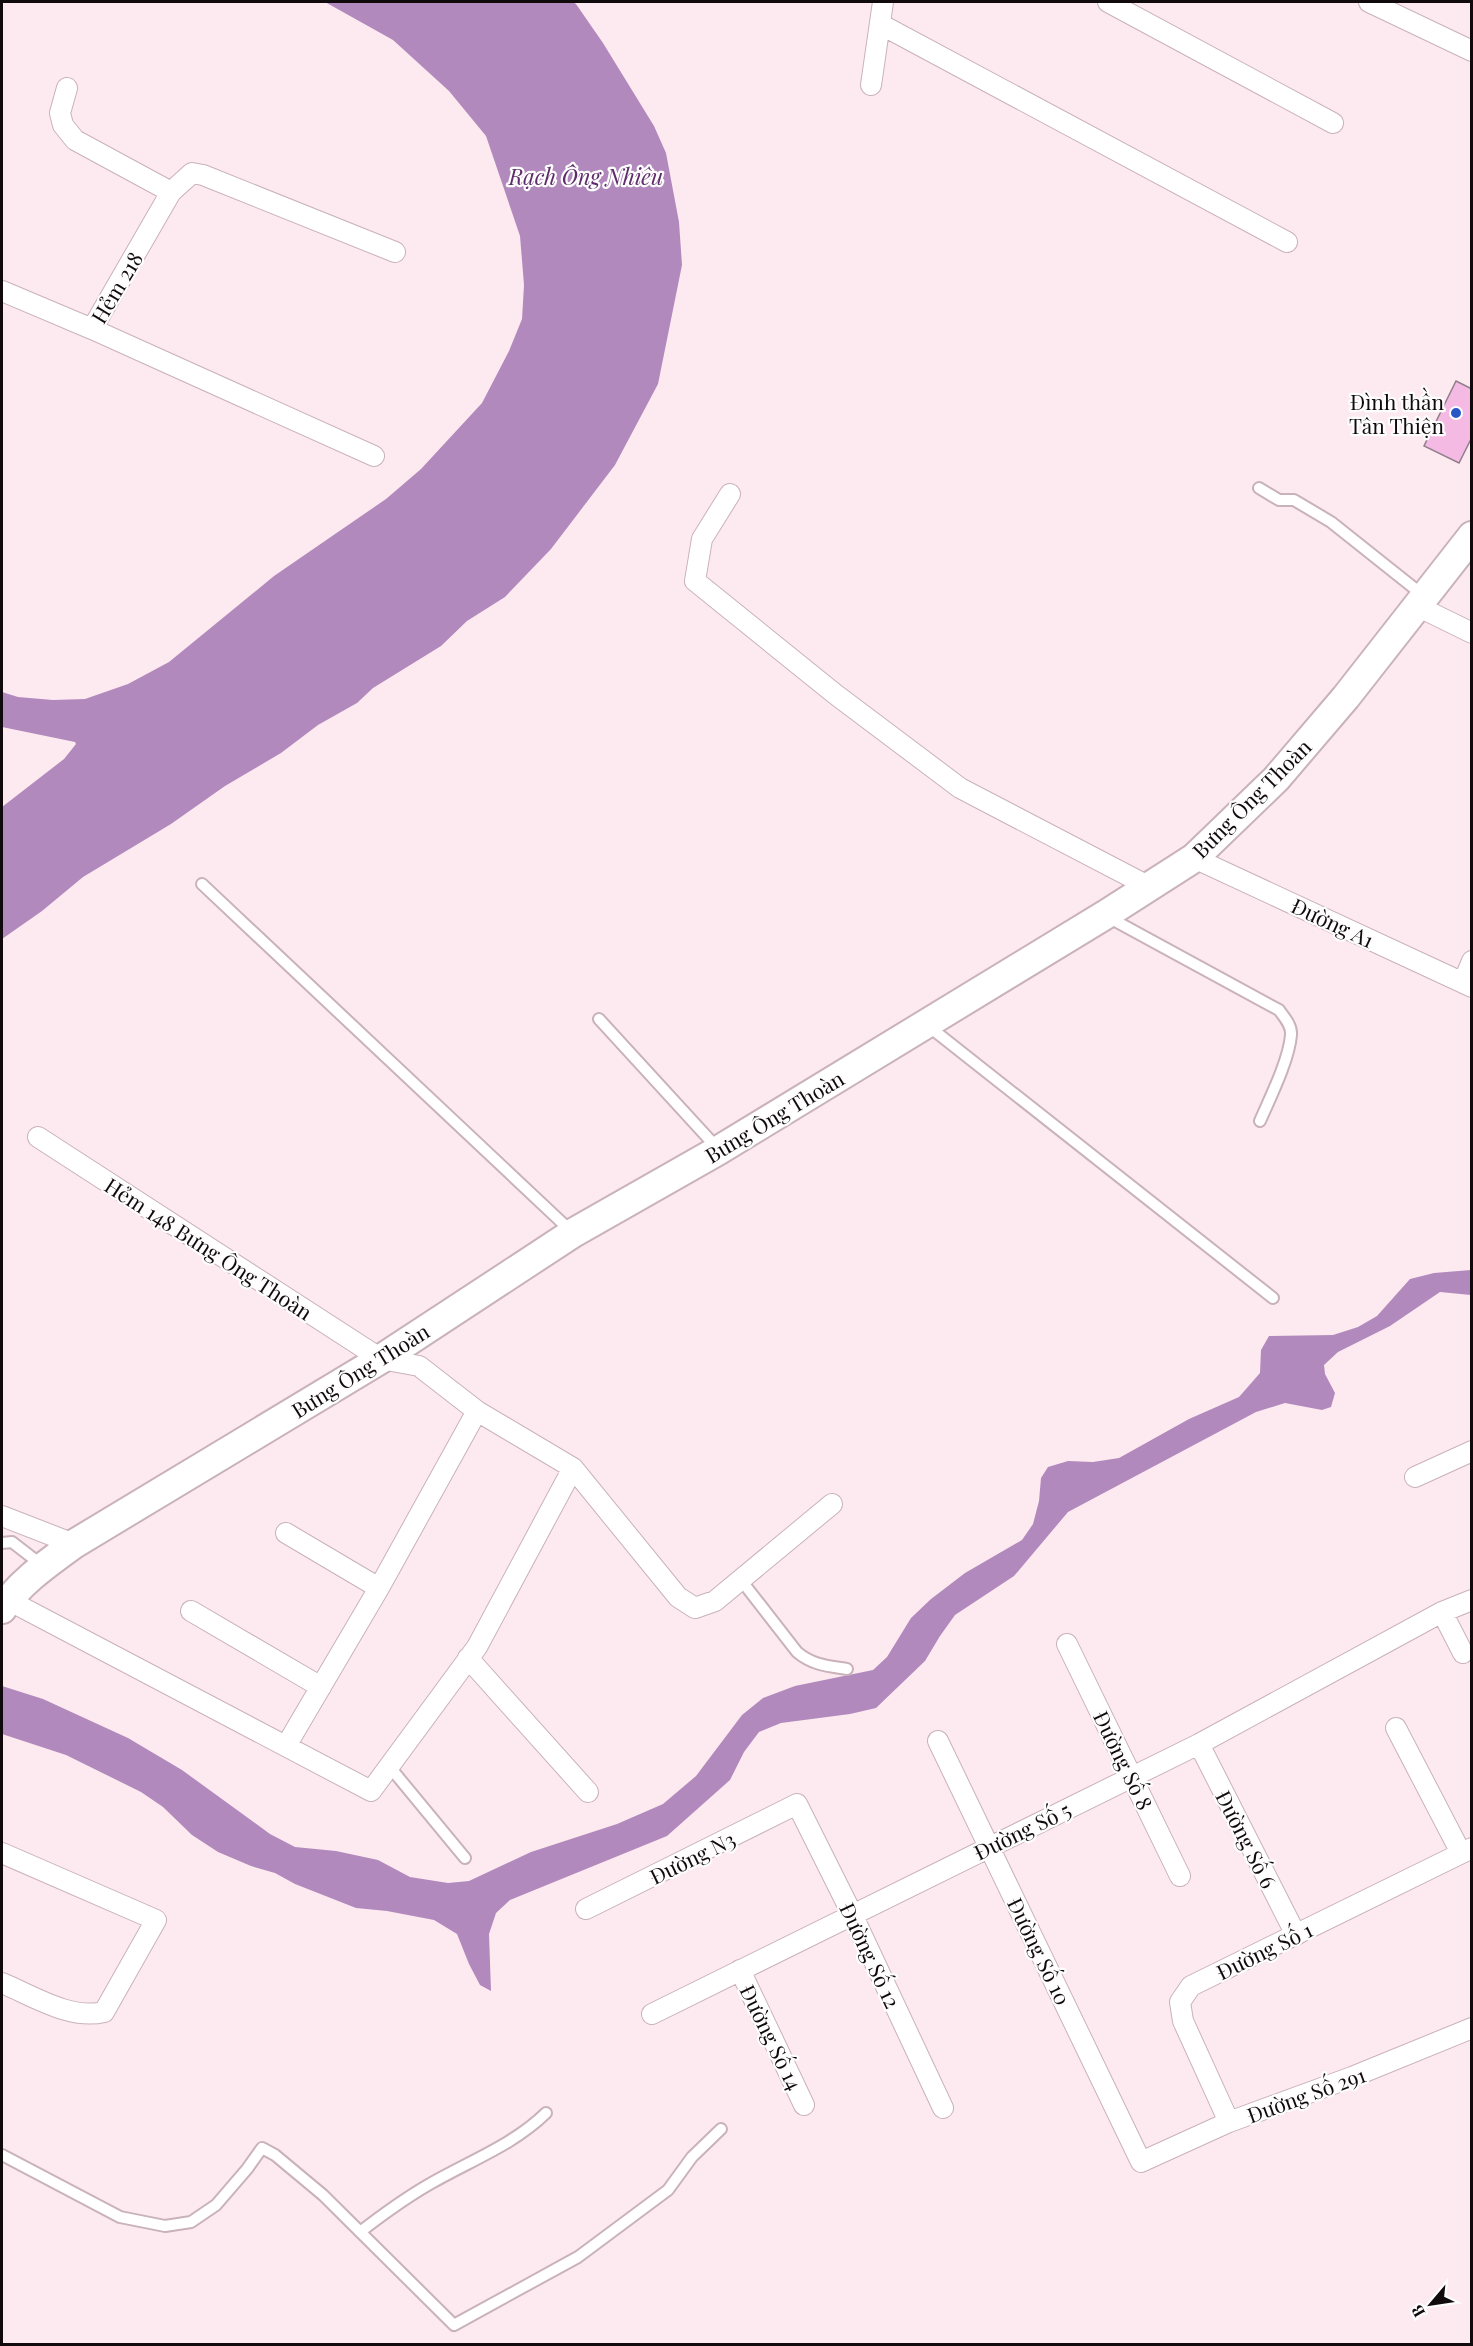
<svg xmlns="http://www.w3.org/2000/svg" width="1473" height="2346" font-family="'Playfair Display',serif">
	<rect width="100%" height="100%" fill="#fdeaf0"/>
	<path fill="#b289bd" d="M 325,2 L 573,2 L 576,4 L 603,43 L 654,126 L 666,153 L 679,222 L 682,265 L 658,384 L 615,465 L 551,549 L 505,597 L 467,621 L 441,646 L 373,688 L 357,703 L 318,725 L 281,753 L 225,786 L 171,824 L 83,877 L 42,911 L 2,939 L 2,807 L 64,759 L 76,744 L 75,742 L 2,727 L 2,692 L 18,697 L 53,700 L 85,699 L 128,684 L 169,662 L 274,576 L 386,499 L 421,469 L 482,403 L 509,351 L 522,319 L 524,285 L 520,236 L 486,136 L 449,91 L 393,40 Z
		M 1471,1270 L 1471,1295 L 1440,1292 L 1390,1326 L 1338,1352 L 1324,1365 L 1325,1374 L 1335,1393 L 1331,1407 L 1322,1410 L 1285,1403 L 1256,1412 L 1068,1512 L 1014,1576 L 955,1615 L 940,1636 L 925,1661 L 876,1708 L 850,1714 L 781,1723 L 759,1732 L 744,1752 L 730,1780 L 667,1836 L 510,1900 L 496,1913 L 489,1934 L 491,1991 L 480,1985 L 469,1964 L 457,1934 L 434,1920 L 387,1911 L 356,1908 L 295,1884 L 275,1873 L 251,1866 L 218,1852 L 192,1835 L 163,1807 L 141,1792 L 66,1755 L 2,1734 L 2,1686 L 43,1699 L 128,1738 L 182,1770 L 270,1834 L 295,1847 L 336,1851 L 378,1860 L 410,1877 L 448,1883 L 469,1881 L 531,1852 L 617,1824 L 663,1804 L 696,1776 L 742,1715 L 763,1698 L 795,1686 L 873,1670 L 887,1657 L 911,1618 L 931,1599 L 965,1573 L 1022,1540 L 1033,1524 L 1039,1501 L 1041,1478 L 1048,1467 L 1068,1461 L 1093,1462 L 1119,1458 L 1189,1419 L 1239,1397 L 1260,1373 L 1261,1350 L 1269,1336 L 1333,1335 L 1358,1327 L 1377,1316 L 1410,1279 L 1434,1273 Z"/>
	<path fill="#f5bae4" stroke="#917f8b" stroke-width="1.5" d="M 1456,381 L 1472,389 L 1472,437 L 1459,463 L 1424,446 Z"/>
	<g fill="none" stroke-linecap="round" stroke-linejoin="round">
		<defs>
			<path id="lane" d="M 1259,488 L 1279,500 L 1294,500 L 1331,522 L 1424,596
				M 202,884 L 573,1233
				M 1108,917 L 1279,1010 C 1285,1018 1292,1026 1291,1035 C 1289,1060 1270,1098 1260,1121
				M 599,1019 L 719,1150
				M 927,1025 L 1273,1298
				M 2,1543 L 12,1542 L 43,1566
				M 741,1580 L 797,1652 C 812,1665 828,1666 847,1669
				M 389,1766 L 465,1858
				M 2,2155 L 120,2217 L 165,2226 L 191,2222 L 216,2205 L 247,2169 L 262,2148 L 275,2155 L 323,2195 L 454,2325 L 578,2257 L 668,2190 L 692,2157 L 721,2129
				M 360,2232 C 382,2215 404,2199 428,2185 C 469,2161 512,2146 546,2113"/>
			<path id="street" d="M 1108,2 L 1333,123
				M 1369,2 L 1472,51
				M 880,24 L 1287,242
				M 871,85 L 883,2
				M 67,88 L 60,113 L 63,125 L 75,140 L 171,192 L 192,173 L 203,175 L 395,252
				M 2,291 L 92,329 L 171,192
				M 92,329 L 374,456
				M 730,494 L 702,539 L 695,581 L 835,694 L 960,788 L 1148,886
				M 1417,606 L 1472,633
				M 1194,858 L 1472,987
				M 1463,983 L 1472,961
				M 38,1137 L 381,1359 L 419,1366 L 477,1411 L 573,1468 L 678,1597 L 695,1608 L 715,1601 L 832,1504
				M 1415,1477 L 1472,1451
				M 2,1516 L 74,1544
				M 286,1533 L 379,1588
				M 8,1600 L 371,1791 L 477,1647 L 573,1468
				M 191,1611 L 321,1687
				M 1442,1612 L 1463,1653
				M 1067,1644 L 1180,1876
				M 468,1658 L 588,1792
				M 1396,1728 L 1461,1853
				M 938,1741 L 1141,2162 L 1229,2122 L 1352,2077 L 1472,2028
				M 1199,1744 L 1296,1935
				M 286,1746 L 379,1588 L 477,1411
				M 2,1853 L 156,1920 L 104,2012 C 70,2020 33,1996 2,1983
				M 586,1909 L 797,1804 L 852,1914 L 943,2108
				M 740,1970 L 804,2105
				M 652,2014 L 1199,1744 L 1442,1612 L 1472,1600
				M 1229,2122 L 1183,2021 L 1180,2002 L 1191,1986 L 1472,1848"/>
			<path id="secondary" d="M 2,1609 C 20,1582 48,1563 74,1544 L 381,1359 L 573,1233 L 719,1150 L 1105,915 L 1194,858 L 1276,779 L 1346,697 L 1472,536"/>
		</defs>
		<use href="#lane" stroke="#c9b2b9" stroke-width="14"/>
		<use href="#street" stroke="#c9b2b9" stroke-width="22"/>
		<use href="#secondary" stroke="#c9b2b9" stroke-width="32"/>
		<use href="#lane" stroke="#fff" stroke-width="10"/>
		<use href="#street" stroke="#fff" stroke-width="20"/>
		<use href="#secondary" stroke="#fff" stroke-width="28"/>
	</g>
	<circle fill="#2857c5" stroke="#fdfdfd" stroke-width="2" cx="1456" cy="413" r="6"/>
	<g text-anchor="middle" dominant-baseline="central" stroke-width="4.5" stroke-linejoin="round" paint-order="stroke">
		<g font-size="21" fill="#110a0c" stroke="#fdfdfd">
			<text transform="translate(116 287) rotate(-59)">Hẻm 218</text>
			<text transform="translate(1251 798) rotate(-45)">Bưng Ông Thoàn</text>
			<text transform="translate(1333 922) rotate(25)">Đường A1</text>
			<text transform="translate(774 1116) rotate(-31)">Bưng Ông Thoàn</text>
			<text transform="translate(209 1248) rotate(33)">Hẻm 148 Bưng Ông Thoàn</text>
			<text transform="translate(360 1370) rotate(-32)">Bưng Ông Thoàn</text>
			<text transform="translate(1124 1760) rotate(64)">Đường Số 8</text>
			<text transform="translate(1022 1830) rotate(-26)">Đường Số 5</text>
			<text transform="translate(1247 1839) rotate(63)">Đường Số 6</text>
			<text transform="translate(692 1857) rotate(-26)">Đường N3</text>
			<text transform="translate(1264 1950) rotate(-26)">Đường Số 1</text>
			<text transform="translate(1040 1951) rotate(64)">Đường Số 10</text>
			<text transform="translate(871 1955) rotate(65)">Đường Số 12</text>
			<text transform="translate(772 2037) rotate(64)">Đường Số 14</text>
			<text transform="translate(1306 2094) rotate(-20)">Đường Số 291</text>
		</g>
		<g font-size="21" fill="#110a0c" stroke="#fdfdfd" text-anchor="end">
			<text x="1444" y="401">Đình thần<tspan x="1444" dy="24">Tân Thiện</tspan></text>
		</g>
		<g font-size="22" font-style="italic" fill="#5e2b6b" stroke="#fdfdfd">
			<text x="586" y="176">Rạch Ông Nhiêu</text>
		</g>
	</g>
	<rect width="1473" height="2346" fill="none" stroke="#110a0c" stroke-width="6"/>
	<g transform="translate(1431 2304) rotate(241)" stroke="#fdfdfd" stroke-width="4.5" paint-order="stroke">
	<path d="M0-4.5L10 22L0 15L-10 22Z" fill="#110a0c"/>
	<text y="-9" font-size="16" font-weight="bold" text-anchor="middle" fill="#110a0c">B</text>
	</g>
</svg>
